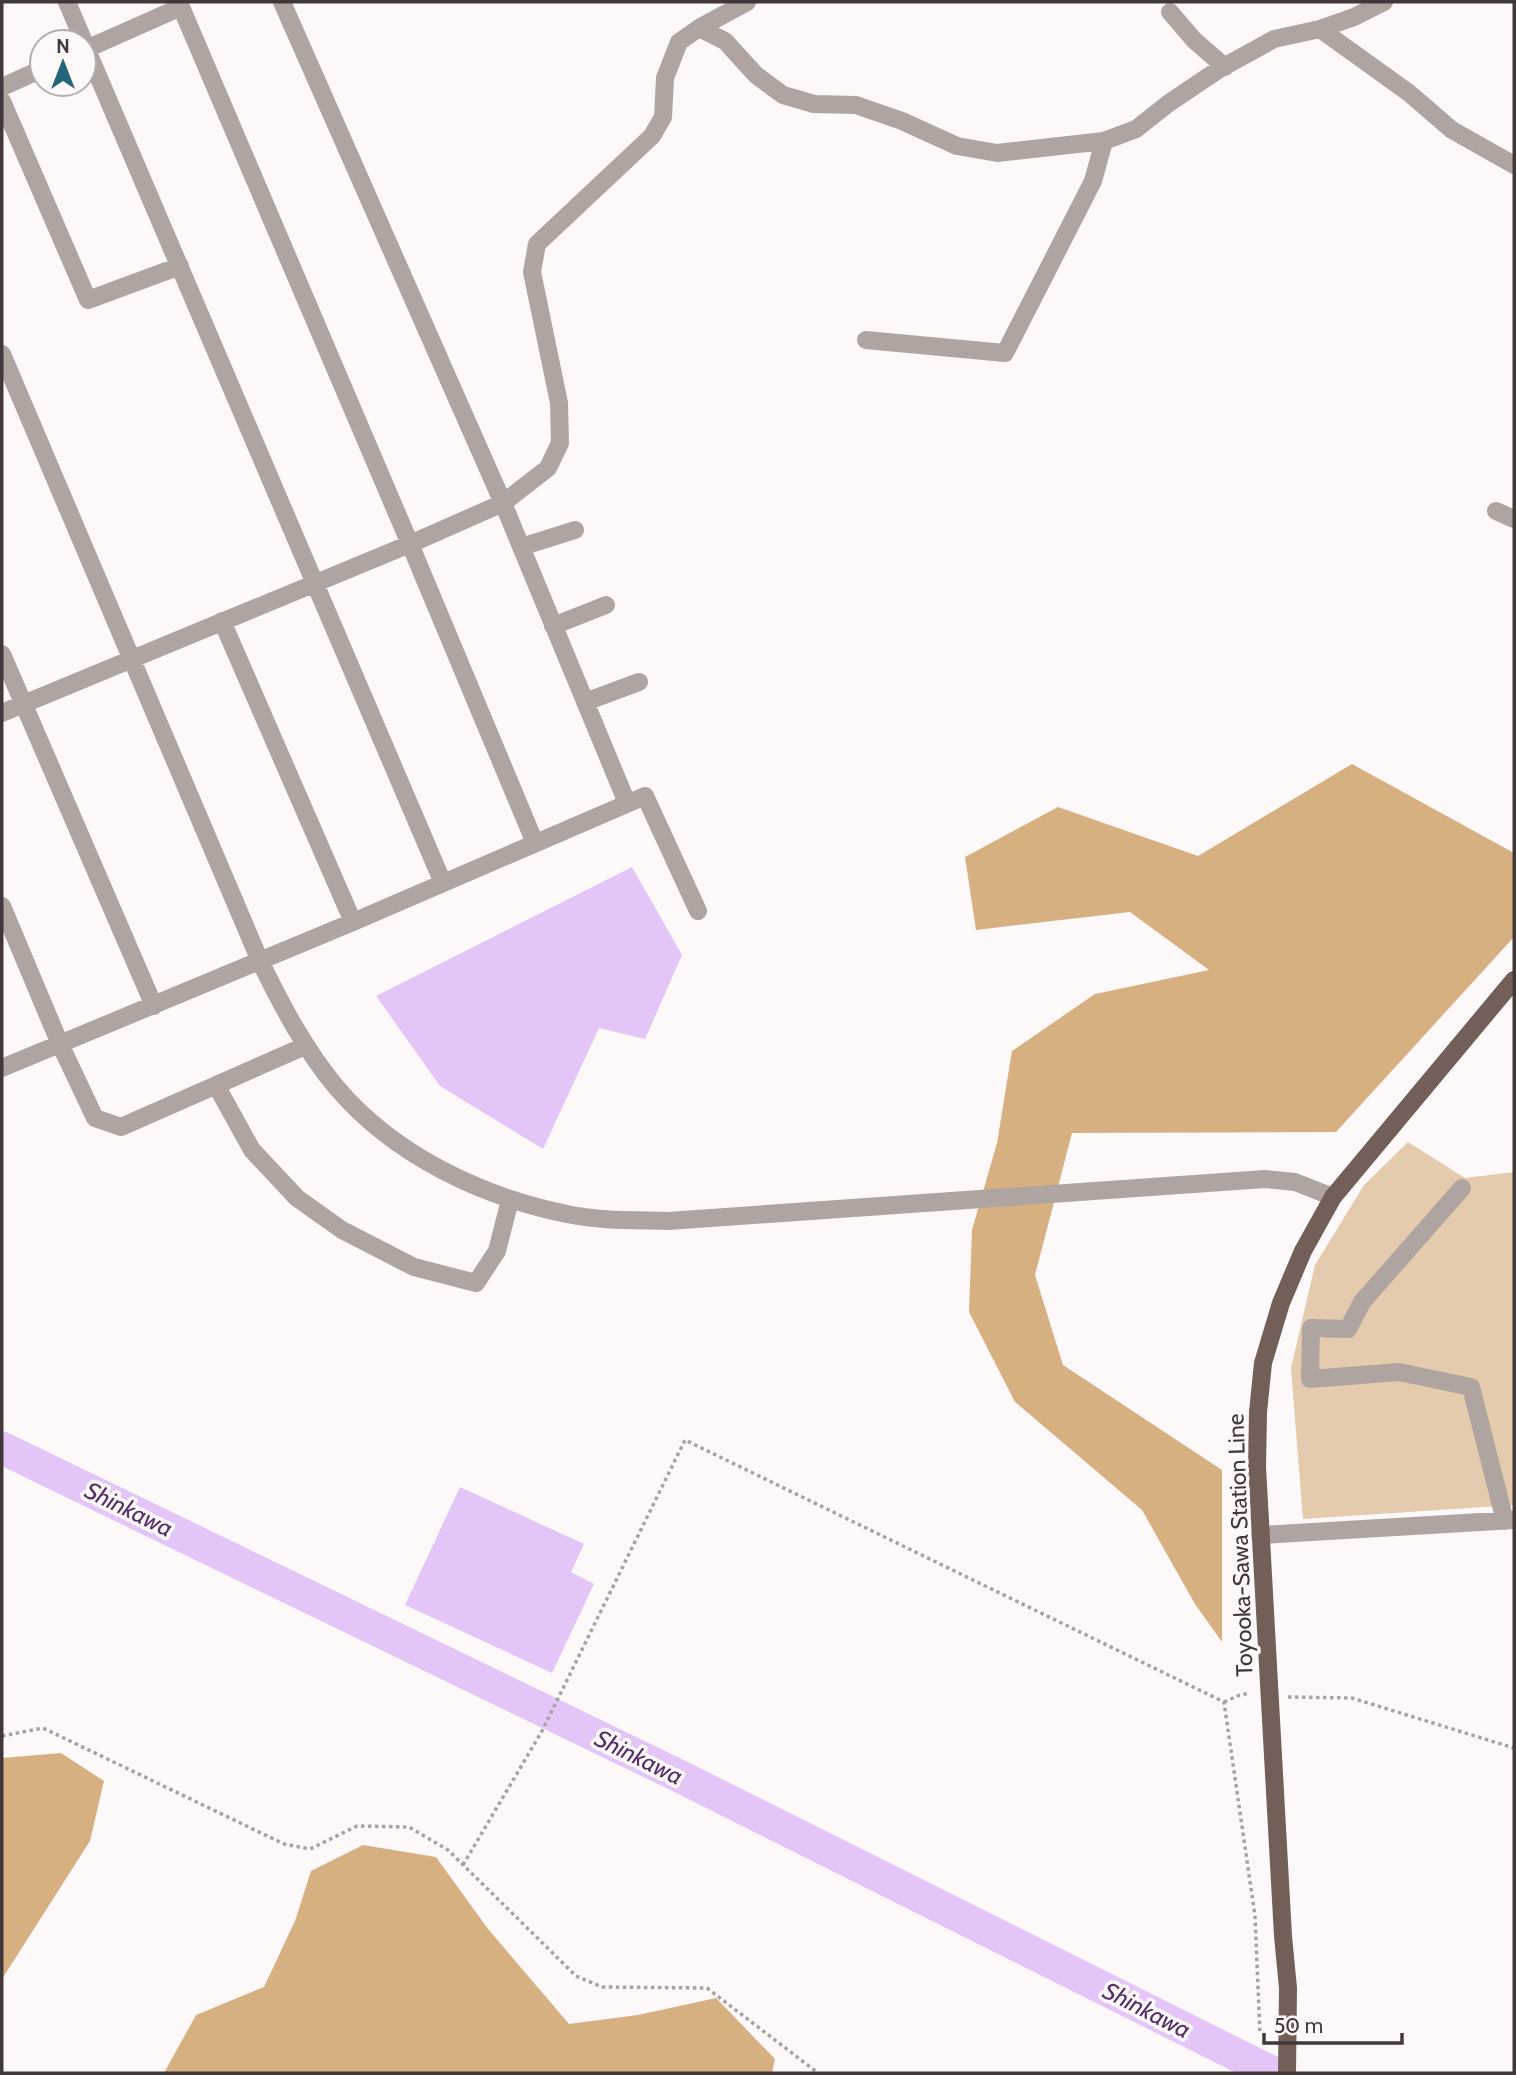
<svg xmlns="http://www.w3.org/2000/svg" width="1516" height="2075" font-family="Cabin,sans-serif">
	<rect width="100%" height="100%" fill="#fef8f8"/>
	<path fill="#e4cbae" d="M 1408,1142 L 1465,1178 L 1514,1172 L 1514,1505 L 1303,1519 L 1291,1368 L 1315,1265 L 1364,1185 Z"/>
	<path fill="#d7b082" d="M 1352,764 L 1514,853 L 1514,937 L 1336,1132 L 1072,1133 L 1035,1275 L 1063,1365 L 1222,1470 L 1222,1642 L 1195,1604 L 1142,1510 L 1015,1402 L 969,1312 L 972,1230 L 997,1143 L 1012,1051 L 1095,994 L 1209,970 L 1130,912 L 976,930 L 965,857 L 1058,807 L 1198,856 Z
		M 61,1753 L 104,1781 L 90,1841 L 2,1979 L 2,1758 Z
		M 363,1845 L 436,1857 L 488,1929 L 569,2024 L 638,2015 L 716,1998 L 775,2059 L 772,2073 L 164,2073 L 196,2015 L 264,1987 L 295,1921 L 311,1871 Z"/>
	<path fill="#e4c5f8" d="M 632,867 L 682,955 L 645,1039 L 599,1028 L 543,1149 L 440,1086 L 376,996 Z
		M 460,1487 L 584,1544 L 571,1572 L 594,1584 L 552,1673 L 405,1605 Z"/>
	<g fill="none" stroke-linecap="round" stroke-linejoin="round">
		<path stroke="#e4c5f8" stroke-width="33" d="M 2,1448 L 677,1775 L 1273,2073"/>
		<path stroke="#aaa1a2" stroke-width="3.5" stroke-dasharray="3.5 3.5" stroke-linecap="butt" d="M 1288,1697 L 1352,1698 L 1514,1748
			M 1224,1702 L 1242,1694 L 1248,1694
			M 2,1736 L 43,1728 L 284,1844 L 310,1849 L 357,1826 L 409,1827 L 448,1850 L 576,1976 L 602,1987 L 707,1988 L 818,2073
			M 463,1865 L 542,1731 L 685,1440 L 1224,1702 L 1255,1916 L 1260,2034"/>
		<path stroke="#afa4a0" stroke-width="18" d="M 67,2 L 84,42
			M 282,2 L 503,503 L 627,803
			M 1170,12 L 1194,40 L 1225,67
			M 699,28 L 725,41 L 756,75 L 783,95 L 814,104 L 856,105 L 902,121 L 957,146 L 997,153 L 1104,141 L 1136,129 L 1169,103 L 1218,70 L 1274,39 L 1320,29 L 1354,17 L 1384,2
			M 1320,29 L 1409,93 L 1452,130 L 1514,165
			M 84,43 L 443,883
			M 2,87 L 42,69
			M 2,101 L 88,300 L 180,266
			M 866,340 L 1005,353 L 1093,181 L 1104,141
			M 2,354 L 260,961 C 282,1006 305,1050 337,1088 C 394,1155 482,1197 567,1214 C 600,1221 634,1220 668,1221 L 1265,1179 L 1295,1182 L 1333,1197
			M 1496,511 L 1514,519
			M 521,547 L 575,530
			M 222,621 L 353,922
			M 553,626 L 606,605
			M 2,654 L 154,1006
			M 585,702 L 639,682
			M 2,713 L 410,544 L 181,7 L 84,50
			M 535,843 L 410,544 L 503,503 L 548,468 L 560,443 L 559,403 L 532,272 L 537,244 L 652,136 L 663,117 L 665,78 L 679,42 L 699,28 L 747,2
			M 2,906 L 60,1044 L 95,1118 L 121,1127 L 305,1046
			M 2,1068 L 353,922 L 645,796 L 698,911
			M 216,1085 L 252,1150 L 297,1198 L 342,1230 L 414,1267 L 476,1283 L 497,1251 L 510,1200
			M 1462,1188 L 1362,1302 L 1348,1329 L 1311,1328 L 1310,1379 L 1399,1372 L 1471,1387 L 1505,1521
			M 1260,1535 L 1514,1520"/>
		<path stroke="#715f58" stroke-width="18" d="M 1287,2073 L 1288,1988 L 1283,1936 L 1257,1467 L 1258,1412 L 1263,1363 L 1281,1303 L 1303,1251 L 1333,1197 L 1514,980"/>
	</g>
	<g text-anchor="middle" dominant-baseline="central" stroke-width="7" stroke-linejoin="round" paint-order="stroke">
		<g font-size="23" fill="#433839" stroke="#fef8f8">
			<text transform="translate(1240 1545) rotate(-92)">Toyooka-Sawa Station Line</text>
		</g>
		<g font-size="24" font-style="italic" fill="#552e6a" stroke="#fef8f8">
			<text transform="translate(129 1509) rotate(26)">Shinkawa</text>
			<text transform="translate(639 1757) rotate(26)">Shinkawa</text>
			<text transform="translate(1147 2010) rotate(27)">Shinkawa</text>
		</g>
	</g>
	<rect width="1516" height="2075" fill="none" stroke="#433839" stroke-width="7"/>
	<g transform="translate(63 63)"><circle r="33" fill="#fef8f8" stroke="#b3abac" stroke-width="2"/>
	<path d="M0-5L12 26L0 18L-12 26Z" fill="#246579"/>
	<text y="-10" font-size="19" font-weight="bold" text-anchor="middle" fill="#433839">N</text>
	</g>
	<path d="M1264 2033v10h138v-10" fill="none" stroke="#433839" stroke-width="3.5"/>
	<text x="1274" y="2033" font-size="21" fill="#433839" stroke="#fef8f8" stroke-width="5" paint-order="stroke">50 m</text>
</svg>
